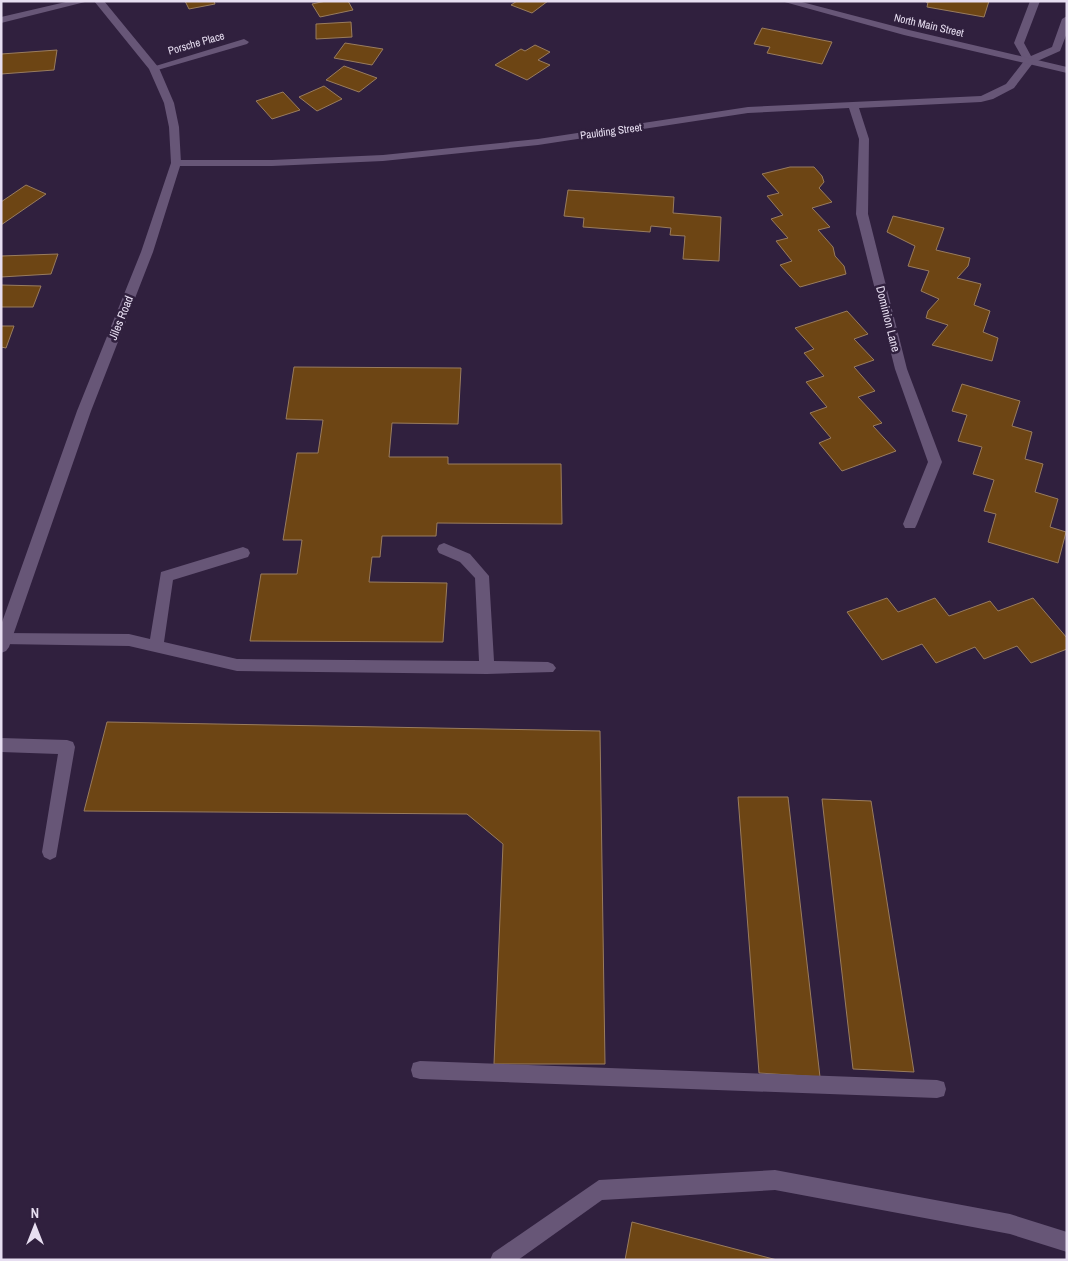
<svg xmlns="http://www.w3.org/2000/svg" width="1068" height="1261" font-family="'Archivo Narrow',sans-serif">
	<rect width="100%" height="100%" fill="#30203e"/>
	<path fill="#6d4514" stroke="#997c5e" d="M 185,1 L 214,1 L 215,4 L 189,9 Z
		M 326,1 L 348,1 L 353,10 L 320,17 L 312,4 Z
		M 517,1 L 548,1 L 532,13 L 511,5 Z
		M 989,1 L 984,17 L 927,7 L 928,2 L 926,2 Z
		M 351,22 L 352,37 L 316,39 L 316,24 Z
		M 762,28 L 832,42 L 822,64 L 767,53 L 770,47 L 754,44 Z
		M 345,43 L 383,49 L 372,65 L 334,58 Z
		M 535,45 L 550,52 L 538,60 L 550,65 L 527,80 L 495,65 L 521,49 L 525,51 Z
		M 57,50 L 54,70 L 1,74 L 1,54 Z
		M 344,66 L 377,78 L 359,92 L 326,80 Z
		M 324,86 L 342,99 L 317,111 L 299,97 Z
		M 283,92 L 300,110 L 272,119 L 256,101 Z
		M 790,167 L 814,167 L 822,176 L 824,182 L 819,188 L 832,202 L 812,208 L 830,227 L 818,230 L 833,247 L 835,256 L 844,266 L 846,274 L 800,287 L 780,265 L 792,261 L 776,241 L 788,238 L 771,219 L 783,215 L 767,196 L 779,193 L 762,174 Z
		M 26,185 L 46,194 L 1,225 L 1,202 Z
		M 568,190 L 674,197 L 673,213 L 721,217 L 719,261 L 683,259 L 685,236 L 670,235 L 671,228 L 651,226 L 650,232 L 583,227 L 584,218 L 564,216 Z
		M 893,216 L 944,228 L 936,250 L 970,258 L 968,266 L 957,278 L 981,284 L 974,305 L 990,311 L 983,332 L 998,338 L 992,361 L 932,345 L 948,325 L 926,318 L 928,311 L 939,299 L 921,291 L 929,271 L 908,266 L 915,246 L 887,232 Z
		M 58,254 L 51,274 L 1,277 L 1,256 Z
		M 1,285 L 41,286 L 33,307 L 1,307 Z
		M 847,311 L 868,334 L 854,339 L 874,360 L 854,367 L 875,391 L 858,397 L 882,423 L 873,426 L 896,451 L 842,471 L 819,443 L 831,438 L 810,413 L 827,407 L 806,382 L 824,376 L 804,353 L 814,349 L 795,328 Z
		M 1,326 L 14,326 L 6,348 L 1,347 Z
		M 294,367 L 461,368 L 458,424 L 392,423 L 389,457 L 448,457 L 448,464 L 561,464 L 562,524 L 437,523 L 436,536 L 382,536 L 380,557 L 372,557 L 369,582 L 447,583 L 443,642 L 250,641 L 261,574 L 297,574 L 302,540 L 283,540 L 297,453 L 318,453 L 323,420 L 286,419 Z
		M 962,384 L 1020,401 L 1012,426 L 1032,432 L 1025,459 L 1043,464 L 1035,492 L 1058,499 L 1050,527 L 1066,532 L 1058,563 L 988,542 L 996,514 L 984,511 L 994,480 L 973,474 L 982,447 L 958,441 L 967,415 L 952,411 Z
		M 887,598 L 898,612 L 935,598 L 949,616 L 990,601 L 998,611 L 1033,598 L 1067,638 L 1067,649 L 1031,663 L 1017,646 L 984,659 L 975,647 L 936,663 L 922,644 L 882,660 L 847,612 Z
		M 107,722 L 600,731 L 605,1064 L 494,1064 L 503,844 L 467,814 L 84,811 Z
		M 738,797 L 788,797 L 820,1077 L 759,1073 Z
		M 822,799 L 871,801 L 914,1072 L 853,1069 Z
		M 632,1222 L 777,1260 L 625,1260 Z"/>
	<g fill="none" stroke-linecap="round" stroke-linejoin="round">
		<path fill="#675677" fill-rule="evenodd" d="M 444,543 L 470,554 L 489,576 L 494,661 L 548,662 L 553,664 L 556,668 L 553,672 L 487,674 L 237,671 L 129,646 L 1,644 L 1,634 L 4,633 L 129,634 L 150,639 L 161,572 L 243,547 L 248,549 L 250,553 L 248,557 L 173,580 L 164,642 L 237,659 L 479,661 L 475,578 L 460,562 L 439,553 L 437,549 L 439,545 Z
			M 1,738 L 67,740 L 73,742 L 75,747 L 56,857 L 50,860 L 44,857 L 42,852 L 58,754 L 1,752 Z
			M 420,1061 L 937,1080 L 944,1082 L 946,1089 L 944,1096 L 937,1098 L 420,1079 L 413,1077 L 411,1070 L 413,1063 Z
			M 775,1170 L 1010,1214 L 1067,1232 L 1067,1252 L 1010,1234 L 775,1190 L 602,1200 L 518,1260 L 490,1260 L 493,1253 L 599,1180 Z"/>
		<path fill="#675677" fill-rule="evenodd" d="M 70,1 L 89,1 L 1,23 L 1,17 Z
			M 1030,1 L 1040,1 L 1024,43 L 1031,56 L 1052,47 L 1062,19 L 1067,16 L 1067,33 L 1060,51 L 1033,63 L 1014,88 L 993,99 L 981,102 L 859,108 L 869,139 L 868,214 L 907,369 L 942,462 L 917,524 L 915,528 L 905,528 L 903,524 L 928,462 L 895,369 L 856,214 L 859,139 L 849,108 L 748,113 L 538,145 L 383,161 L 272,166 L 176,166 L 171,163 L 176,160 L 272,160 L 383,155 L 538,139 L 748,107 L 981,96 L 1006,84 L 1024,61 L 1014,43 Z
			M 244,39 L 249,42 L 247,44 L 154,71 L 149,68 Z"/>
		<path fill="#675677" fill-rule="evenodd" d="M 94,1 L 104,1 L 159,68 L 174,103 L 179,127 L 181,163 L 153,252 L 91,411 L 9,647 L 6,651 L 1,653 L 1,625 L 77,411 L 141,252 L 171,163 L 169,127 L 164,103 L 149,69 Z
			M 781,1 L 798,1 L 909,30 L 1067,67 L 1067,73 L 904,35 Z"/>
	</g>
	<g text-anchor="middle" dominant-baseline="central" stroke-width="5" stroke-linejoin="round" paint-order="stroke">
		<g font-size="11" fill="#e7def1" stroke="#30203e">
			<text transform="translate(929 25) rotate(13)">North Main Street</text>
			<text transform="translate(196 43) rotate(-16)">Porsche Place</text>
			<text transform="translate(611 131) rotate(-8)">Paulding Street</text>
		</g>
		<g font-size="12" fill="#e7def1" stroke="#30203e">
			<text transform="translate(121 318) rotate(-68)">Jiles Road</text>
			<text transform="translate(888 319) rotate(76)">Dominion Lane</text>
		</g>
	</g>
	<rect width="1068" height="1261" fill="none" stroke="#e7def1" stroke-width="5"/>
	<g transform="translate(35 1226)" stroke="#30203e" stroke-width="4" paint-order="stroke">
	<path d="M0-4L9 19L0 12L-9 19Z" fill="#e7def1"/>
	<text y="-8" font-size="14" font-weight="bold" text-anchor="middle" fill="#e7def1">N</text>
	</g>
</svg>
